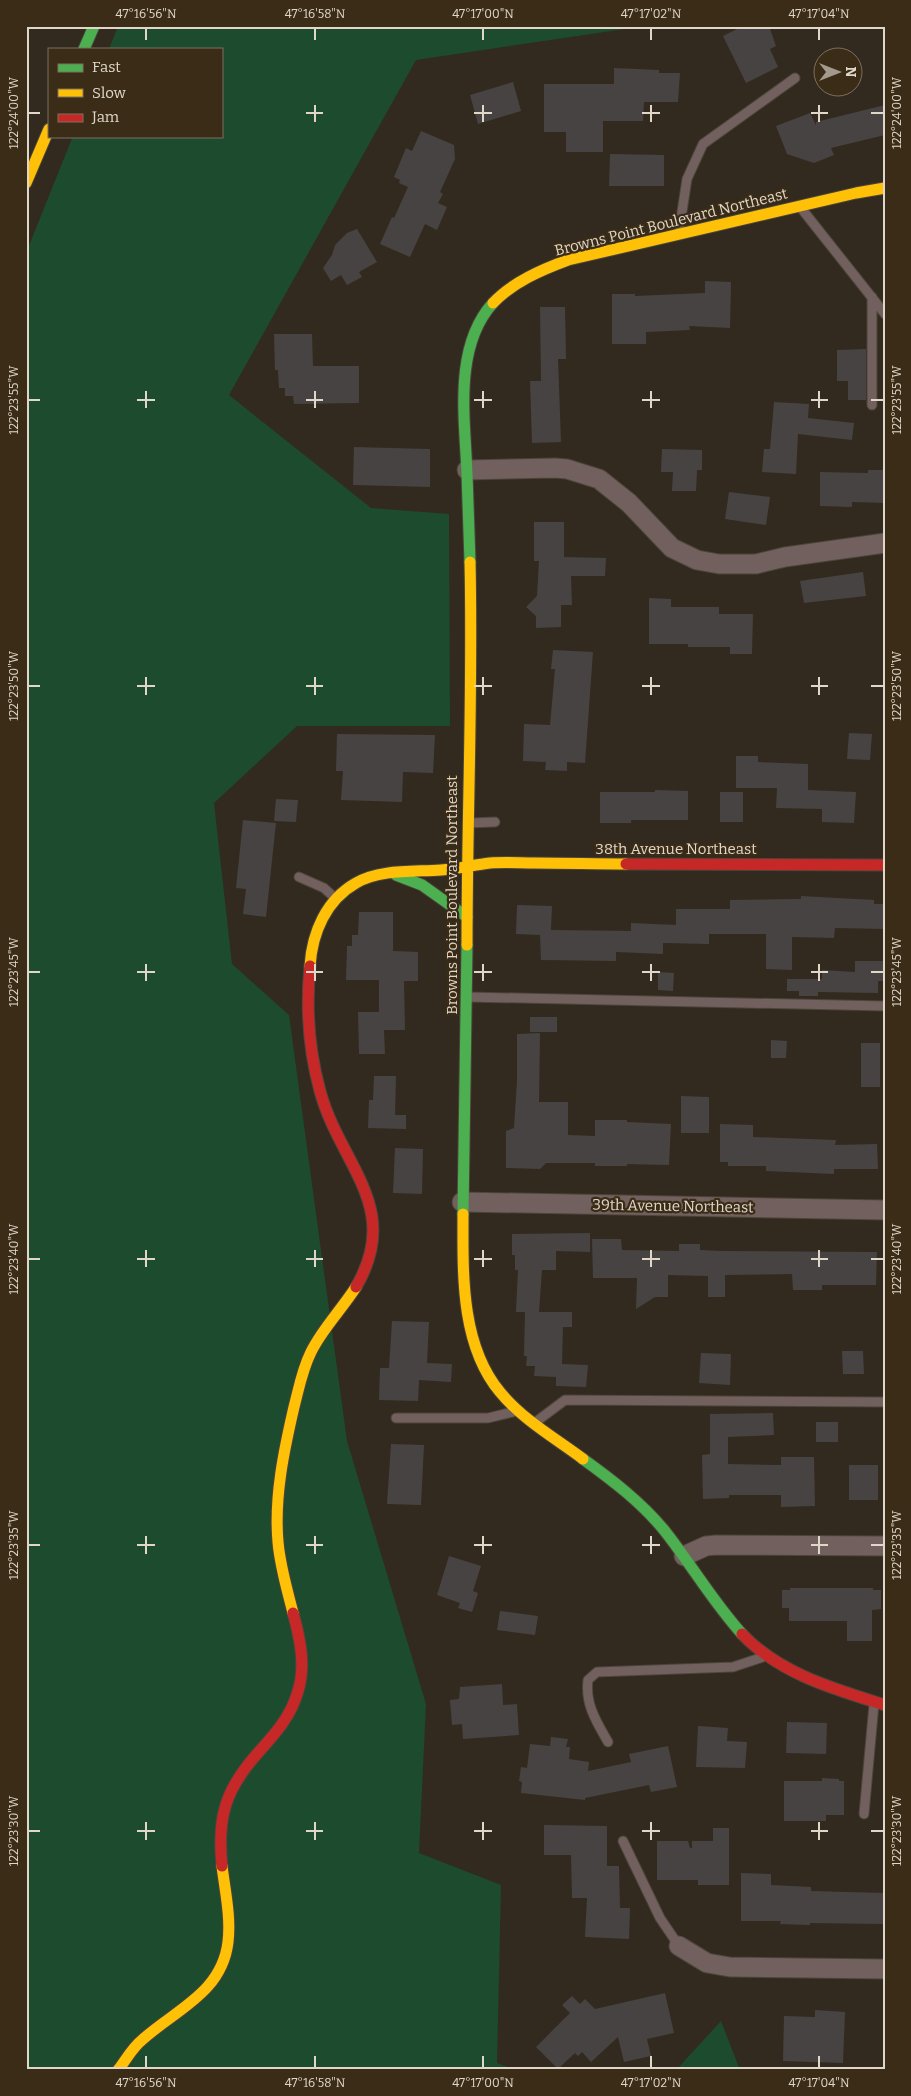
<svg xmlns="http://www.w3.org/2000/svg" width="911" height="2096" font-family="Bitter,serif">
	<rect width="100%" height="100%" fill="#322a1e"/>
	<path fill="#1c4b2e" d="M 118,26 L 645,26 L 416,60 L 229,395 L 371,508 L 449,514 L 450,726 L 297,726 L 214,803 L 232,964 L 289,1015 L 347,1441 L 426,1704 L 419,1853 L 501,1885 L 497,2063 L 515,2070 L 26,2070 L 26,253 L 73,136 L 221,136 L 221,49 L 109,49 Z
		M 721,2021 L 740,2070 L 676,2070 Z"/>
	<path fill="#474342" d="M 743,26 L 769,26 L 776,46 L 770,49 L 778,67 L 746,83 L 723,36 Z
		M 614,68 L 659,70 L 659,73 L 680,73 L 678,102 L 644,102 L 643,121 L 603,121 L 603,152 L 566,152 L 566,132 L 544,132 L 544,84 L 614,84 Z
		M 513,82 L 521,111 L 478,124 L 470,95 Z
		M 885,105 L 885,135 L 831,148 L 834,155 L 814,163 L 787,154 L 776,126 L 810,113 L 816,125 L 816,122 Z
		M 421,131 L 454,145 L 455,159 L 440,192 L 443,194 L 438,203 L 447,207 L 437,230 L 425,224 L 410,257 L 380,244 L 392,217 L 394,218 L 408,187 L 399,183 L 400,180 L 394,177 L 406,148 L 412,151 Z
		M 610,154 L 664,155 L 664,186 L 609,186 Z
		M 357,229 L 377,262 L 359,272 L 362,277 L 347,285 L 341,275 L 331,281 L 323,268 L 332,255 L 335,245 L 347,233 Z
		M 705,281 L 731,282 L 730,328 L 689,326 L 690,330 L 646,332 L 646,344 L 612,344 L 612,294 L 635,294 L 635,296 L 705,293 Z
		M 540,307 L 565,307 L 566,359 L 558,359 L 561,442 L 532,443 L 530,381 L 541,381 Z
		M 274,334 L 312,334 L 313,366 L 359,366 L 359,403 L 294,404 L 293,396 L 285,396 L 285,388 L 279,388 L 278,370 L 275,370 Z
		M 866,349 L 866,400 L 848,400 L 848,381 L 837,381 L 837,350 Z
		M 774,402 L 809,404 L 808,418 L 854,423 L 852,440 L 798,434 L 796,474 L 762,472 L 764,449 L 770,449 Z
		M 354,447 L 430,449 L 430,487 L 353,485 Z
		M 662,449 L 702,450 L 702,470 L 697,470 L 696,491 L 672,491 L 673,472 L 661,472 Z
		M 868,470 L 885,470 L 885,503 L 852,502 L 852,507 L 820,506 L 820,472 L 868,473 Z
		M 729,492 L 770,497 L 766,525 L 725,519 Z
		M 534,522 L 564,522 L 564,557 L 606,558 L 605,576 L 571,576 L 572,605 L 561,605 L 561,627 L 536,628 L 536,616 L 526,607 L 537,596 L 539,561 L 534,561 Z
		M 863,572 L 866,596 L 804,603 L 800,581 Z
		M 649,598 L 671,599 L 671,607 L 719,607 L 719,614 L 753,614 L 752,654 L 730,654 L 730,647 L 688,647 L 688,644 L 649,644 Z
		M 553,650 L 593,652 L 585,763 L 567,762 L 567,771 L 545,770 L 546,762 L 523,761 L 524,724 L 550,725 L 555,669 L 551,669 Z
		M 849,733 L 872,734 L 870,760 L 847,759 Z
		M 337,734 L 435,735 L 433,773 L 403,772 L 402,802 L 341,800 L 343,771 L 336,771 Z
		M 736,756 L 758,756 L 758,762 L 808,764 L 808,790 L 856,792 L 854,823 L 822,822 L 822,809 L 776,808 L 777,788 L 736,788 Z
		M 655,790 L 688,791 L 688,820 L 631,820 L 631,823 L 600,823 L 600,792 L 655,792 Z
		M 720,792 L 743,792 L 743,822 L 720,822 Z
		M 276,799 L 298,800 L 296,822 L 274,821 Z
		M 243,820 L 276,823 L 266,917 L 243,914 L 246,889 L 236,888 Z
		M 801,896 L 874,900 L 874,904 L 885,904 L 885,929 L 835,928 L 834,938 L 792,937 L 792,970 L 766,969 L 766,934 L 709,934 L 709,944 L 663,943 L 663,954 L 616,952 L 616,961 L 541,960 L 540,935 L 516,934 L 517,905 L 552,906 L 551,930 L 631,931 L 631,923 L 676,925 L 676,909 L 730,909 L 730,900 L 801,899 Z
		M 359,912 L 393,912 L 393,951 L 418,952 L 418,981 L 404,981 L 405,1030 L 384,1030 L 385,1054 L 359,1054 L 358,1012 L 379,1012 L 379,980 L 346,980 L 347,946 L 352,946 L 352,935 L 358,935 Z
		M 855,961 L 885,961 L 885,981 L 878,981 L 878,993 L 818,992 L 818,996 L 799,996 L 799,991 L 787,991 L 787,979 L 822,979 L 822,970 L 855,972 Z
		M 658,972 L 674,973 L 673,991 L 658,990 Z
		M 530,1017 L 557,1017 L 557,1032 L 530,1032 Z
		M 540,1033 L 539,1102 L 568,1102 L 568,1135 L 595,1136 L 595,1120 L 627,1120 L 627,1122 L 671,1124 L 669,1165 L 627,1164 L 627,1166 L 595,1166 L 595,1163 L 546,1163 L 540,1169 L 506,1168 L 506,1131 L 514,1128 L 517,1080 L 517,1034 Z
		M 771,1040 L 787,1041 L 786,1058 L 771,1058 Z
		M 861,1043 L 880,1043 L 880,1087 L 861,1087 Z
		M 374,1076 L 396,1076 L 395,1115 L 406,1115 L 406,1129 L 368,1128 L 369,1100 L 373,1100 Z
		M 681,1096 L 709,1097 L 709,1133 L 681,1133 Z
		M 720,1124 L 753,1125 L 753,1137 L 836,1140 L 835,1145 L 877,1144 L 878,1169 L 834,1169 L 834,1174 L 766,1171 L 766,1166 L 728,1166 L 728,1162 L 720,1162 Z
		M 395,1148 L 423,1149 L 422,1194 L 393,1193 Z
		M 590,1233 L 590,1252 L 556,1251 L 556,1270 L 542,1270 L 539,1312 L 572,1312 L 572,1327 L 563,1327 L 562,1364 L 588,1365 L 586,1387 L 556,1386 L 556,1377 L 534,1376 L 535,1366 L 526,1366 L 527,1356 L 524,1356 L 525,1312 L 516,1312 L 518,1270 L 515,1270 L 515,1255 L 512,1255 L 512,1234 Z
		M 592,1239 L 621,1239 L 622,1250 L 679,1251 L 679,1244 L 700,1244 L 700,1250 L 721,1251 L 877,1252 L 876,1285 L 822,1285 L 822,1290 L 793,1290 L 792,1274 L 725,1275 L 725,1297 L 708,1297 L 708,1276 L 668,1275 L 668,1297 L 655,1297 L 636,1309 L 637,1278 L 593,1278 Z
		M 392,1321 L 429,1322 L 427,1363 L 452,1364 L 451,1382 L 419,1380 L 418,1401 L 379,1400 L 380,1368 L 389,1368 Z
		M 842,1351 L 863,1351 L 864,1374 L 843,1374 Z
		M 701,1353 L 731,1354 L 730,1385 L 699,1383 Z
		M 773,1413 L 774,1435 L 728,1437 L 728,1464 L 781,1465 L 781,1457 L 814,1457 L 815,1506 L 781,1507 L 781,1495 L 729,1495 L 729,1498 L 703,1499 L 702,1455 L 710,1454 L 710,1414 Z
		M 816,1422 L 838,1422 L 838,1442 L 816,1442 Z
		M 391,1444 L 424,1445 L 421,1505 L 387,1504 Z
		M 849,1465 L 878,1465 L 878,1500 L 849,1500 Z
		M 449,1556 L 481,1566 L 473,1591 L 478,1593 L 472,1612 L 458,1608 L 460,1603 L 437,1595 Z
		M 790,1588 L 873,1588 L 873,1590 L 881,1590 L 881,1609 L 872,1610 L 872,1641 L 847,1641 L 847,1621 L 789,1621 L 789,1608 L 782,1608 L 782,1590 L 790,1590 Z
		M 500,1611 L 538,1616 L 535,1635 L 497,1630 Z
		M 502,1684 L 503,1705 L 517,1704 L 519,1735 L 463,1739 L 462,1724 L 452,1725 L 450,1700 L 459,1699 L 460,1687 Z
		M 787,1722 L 827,1723 L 826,1754 L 786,1753 Z
		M 698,1726 L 728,1728 L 727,1741 L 747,1742 L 745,1768 L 696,1767 Z
		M 551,1737 L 568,1739 L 566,1747 L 570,1747 L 569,1759 L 589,1762 L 588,1771 L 631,1762 L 629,1754 L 668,1746 L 677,1787 L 651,1792 L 649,1785 L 585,1798 L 585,1800 L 521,1793 L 522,1782 L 519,1781 L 521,1767 L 527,1768 L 530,1744 L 550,1746 Z
		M 822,1778 L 839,1779 L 839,1781 L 844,1781 L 844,1815 L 826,1815 L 826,1821 L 784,1821 L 784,1781 L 822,1781 Z
		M 544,1825 L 607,1826 L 607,1866 L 619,1866 L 620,1908 L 630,1908 L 629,1939 L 585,1937 L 587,1898 L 572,1898 L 571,1855 L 544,1855 Z
		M 713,1828 L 729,1828 L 729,1885 L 698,1885 L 698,1880 L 657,1880 L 657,1841 L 688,1841 L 690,1848 L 692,1848 L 692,1841 L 713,1841 Z
		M 741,1873 L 771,1874 L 771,1885 L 811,1887 L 811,1891 L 885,1893 L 885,1924 L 810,1923 L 810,1925 L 780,1924 L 781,1921 L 741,1921 Z
		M 665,1993 L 674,2033 L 647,2039 L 651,2056 L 624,2062 L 618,2037 L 591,2062 L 582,2052 L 578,2056 L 575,2053 L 558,2069 L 536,2047 L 570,2013 L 562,2005 L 572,1996 L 580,2004 L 585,1999 L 595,2009 Z
		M 815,2010 L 845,2012 L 843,2063 L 783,2061 L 784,2016 L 815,2017 Z"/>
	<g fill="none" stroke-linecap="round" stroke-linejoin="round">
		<defs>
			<path id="lane" d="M 801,208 L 885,314
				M 679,231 L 687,179 L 703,144 L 795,78
				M 872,405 L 872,297
				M 468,823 L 495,822
				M 299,877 L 324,888 L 335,898
				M 468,997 L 885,1006
				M 396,1418 L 488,1418 L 513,1412
				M 537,1421 L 565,1400 L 885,1402
				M 608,1742 C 596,1721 585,1704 588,1680 L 597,1672 L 733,1667 L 763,1657
				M 864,1814 L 874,1704
				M 623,1841 L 660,1918 L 679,1946"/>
			<path id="street" d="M 467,470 L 555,468 L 567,469 L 599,479 L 629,503 L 672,548 L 697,560 L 719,564 L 756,564 L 785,557 L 885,543
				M 462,1202 L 885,1210
				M 684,1556 L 706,1546 L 716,1545 L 885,1546
				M 679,1946 L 707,1963 L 730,1967 L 885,1969"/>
			<path id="fast" d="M 84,49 L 94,26
				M 470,562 C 469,533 468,503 467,474 C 465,419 453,347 493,303
				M 396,875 L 422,885 L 467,917
				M 463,1214 L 467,945
				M 583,1459 C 612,1480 641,1502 664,1530 C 691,1564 713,1602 742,1634"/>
			<path id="slow" d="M 26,183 L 49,129
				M 493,303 C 513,282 541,270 568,260 L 856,193 L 885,188
				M 467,945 C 467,817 473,690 470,562
				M 310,966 C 312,933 326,900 356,883 C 380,869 414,872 441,870 C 458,869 473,865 490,863 C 505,862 520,863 535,863 C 566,863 596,864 626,864
				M 463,1214 C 463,1272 460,1344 500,1392 C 523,1420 555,1438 583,1459
				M 293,1613 C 287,1589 280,1566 278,1542 C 274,1497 284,1450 294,1407 C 299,1388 302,1370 311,1352 C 322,1329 342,1309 356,1287
				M 118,2070 C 126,2060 132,2048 142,2040 C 175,2010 222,1993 228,1942 C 231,1917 225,1891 222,1866"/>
			<path id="jam" d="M 626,864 L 885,865
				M 310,966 C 306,1007 309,1051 320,1091 C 340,1165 403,1207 356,1287
				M 742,1634 C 780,1674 834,1689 885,1705
				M 222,1866 C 217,1818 225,1790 257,1754 C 274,1735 291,1717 298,1691 C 306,1666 300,1638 293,1613"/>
		</defs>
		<use href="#lane" stroke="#4c453b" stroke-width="11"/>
		<use href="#street" stroke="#4c453b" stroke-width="21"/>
		<use href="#fast" stroke="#4c453b" stroke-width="13"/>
		<use href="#slow" stroke="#4c453b" stroke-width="13"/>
		<use href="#jam" stroke="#4c453b" stroke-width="13"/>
		<use href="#lane" stroke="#71605d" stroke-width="9"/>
		<use href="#street" stroke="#71605d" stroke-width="19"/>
		<use href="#fast" stroke="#4caf50" stroke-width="11"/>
		<use href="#slow" stroke="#ffc107" stroke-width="11"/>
		<use href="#jam" stroke="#c62828" stroke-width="11"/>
	</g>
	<path fill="none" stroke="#e0d7c9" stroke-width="2" d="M 146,28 L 146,40M 315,28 L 315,40M 483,28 L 483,40M 651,28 L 651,40M 819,28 L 819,40M 315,105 L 315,122M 483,105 L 483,122M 651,105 L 651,122M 819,105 L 819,122M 28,113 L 40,113M 306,113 L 323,113M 474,113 L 492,113M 642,113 L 660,113M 811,113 L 828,113M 871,113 L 884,113M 146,391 L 146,408M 315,391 L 315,408M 483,391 L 483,408M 651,391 L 651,408M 819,391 L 819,408M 28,400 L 40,400M 137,400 L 155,400M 306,400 L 323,400M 474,400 L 492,400M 642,400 L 660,400M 811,400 L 828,400M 871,400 L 884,400M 146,677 L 146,695M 315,677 L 315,695M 483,677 L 483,695M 651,677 L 651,695M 819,677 L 819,695M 28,686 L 40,686M 137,686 L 155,686M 306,686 L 323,686M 474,686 L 492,686M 642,686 L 660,686M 811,686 L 828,686M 871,686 L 884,686M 146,964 L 146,981M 315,964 L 315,981M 483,964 L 483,981M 651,964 L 651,981M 819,964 L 819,981M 28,972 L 40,972M 137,972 L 155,972M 306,972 L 323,972M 474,972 L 492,972M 642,972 L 660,972M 811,972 L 828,972M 871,972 L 884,972M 146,1250 L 146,1267M 315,1250 L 315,1267M 483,1250 L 483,1267M 651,1250 L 651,1267M 819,1250 L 819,1267M 28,1259 L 40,1259M 137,1259 L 155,1259M 306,1259 L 323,1259M 474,1259 L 492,1259M 642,1259 L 660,1259M 811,1259 L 828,1259M 871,1259 L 884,1259M 146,1536 L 146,1554M 315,1536 L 315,1554M 483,1536 L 483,1554M 651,1536 L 651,1554M 819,1536 L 819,1554M 28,1545 L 40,1545M 137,1545 L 155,1545M 306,1545 L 323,1545M 474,1545 L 492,1545M 642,1545 L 660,1545M 811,1545 L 828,1545M 871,1545 L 884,1545M 146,1822 L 146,1840M 315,1822 L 315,1840M 483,1822 L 483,1840M 651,1822 L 651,1840M 819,1822 L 819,1840M 28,1831 L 40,1831M 137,1831 L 155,1831M 306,1831 L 323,1831M 474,1831 L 492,1831M 642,1831 L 660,1831M 811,1831 L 828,1831M 871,1831 L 884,1831M 146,2056 L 146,2068M 315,2056 L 315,2068M 483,2056 L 483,2068M 651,2056 L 651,2068M 819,2056 L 819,2068"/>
	<g text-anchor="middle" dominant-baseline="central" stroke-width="4.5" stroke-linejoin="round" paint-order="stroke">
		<g font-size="15" fill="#e0d7c9" stroke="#3a2c16">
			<text transform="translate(671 222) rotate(-14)">Browns Point Boulevard Northeast</text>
			<text x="676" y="849">38th Avenue Northeast</text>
			<text transform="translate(452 895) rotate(-90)">Browns Point Boulevard Northeast</text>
			<text transform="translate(673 1206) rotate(1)">39th Avenue Northeast</text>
		</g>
	</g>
	<rect width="911" height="2096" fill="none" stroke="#3a2c16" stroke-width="55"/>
	<rect x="48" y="48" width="175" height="90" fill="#3a2c16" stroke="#7c705e"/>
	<rect x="58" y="64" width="25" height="8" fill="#4caf50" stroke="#7c705e"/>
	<text x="92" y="72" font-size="15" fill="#e0d7c9">Fast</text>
	<rect x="58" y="89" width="25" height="8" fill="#ffc107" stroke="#7c705e"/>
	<text x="92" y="98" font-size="15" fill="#e0d7c9">Slow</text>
	<rect x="58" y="114" width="25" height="8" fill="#c62828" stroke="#7c705e"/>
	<text x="92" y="122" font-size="15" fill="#e0d7c9">Jam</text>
	<g transform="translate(838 72) rotate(90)"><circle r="24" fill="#3a2c16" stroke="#7c705e"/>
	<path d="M0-4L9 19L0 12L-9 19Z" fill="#a39a8d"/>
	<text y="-8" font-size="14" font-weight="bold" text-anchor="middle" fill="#e0d7c9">N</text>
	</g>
	<rect x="28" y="28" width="856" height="2040" fill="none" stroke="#e0d7c9" stroke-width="2"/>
	<g font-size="12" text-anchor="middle" fill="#e0d7c9">
		<text x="146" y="18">47°16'56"N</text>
		<text x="315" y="18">47°16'58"N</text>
		<text x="483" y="18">47°17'00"N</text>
		<text x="651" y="18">47°17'02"N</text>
		<text x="819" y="18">47°17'04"N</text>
		<text transform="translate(897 113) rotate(-90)" y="4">122°24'00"W</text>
		<text transform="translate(14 113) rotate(-90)" y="4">122°24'00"W</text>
		<text transform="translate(897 400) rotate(-90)" y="4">122°23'55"W</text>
		<text transform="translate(14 400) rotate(-90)" y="4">122°23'55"W</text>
		<text transform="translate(897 686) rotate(-90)" y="4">122°23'50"W</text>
		<text transform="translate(14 686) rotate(-90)" y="4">122°23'50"W</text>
		<text transform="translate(897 972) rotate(-90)" y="4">122°23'45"W</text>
		<text transform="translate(14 972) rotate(-90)" y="4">122°23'45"W</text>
		<text transform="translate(897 1259) rotate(-90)" y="4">122°23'40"W</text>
		<text transform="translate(14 1259) rotate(-90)" y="4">122°23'40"W</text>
		<text transform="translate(14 1545) rotate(-90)" y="4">122°23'35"W</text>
		<text transform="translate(897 1545) rotate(-90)" y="4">122°23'35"W</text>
		<text transform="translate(897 1831) rotate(-90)" y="4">122°23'30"W</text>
		<text transform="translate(14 1831) rotate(-90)" y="4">122°23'30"W</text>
		<text x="146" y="2087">47°16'56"N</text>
		<text x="315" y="2087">47°16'58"N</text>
		<text x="483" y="2087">47°17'00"N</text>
		<text x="651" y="2087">47°17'02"N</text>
		<text x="819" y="2087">47°17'04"N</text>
	</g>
</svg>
